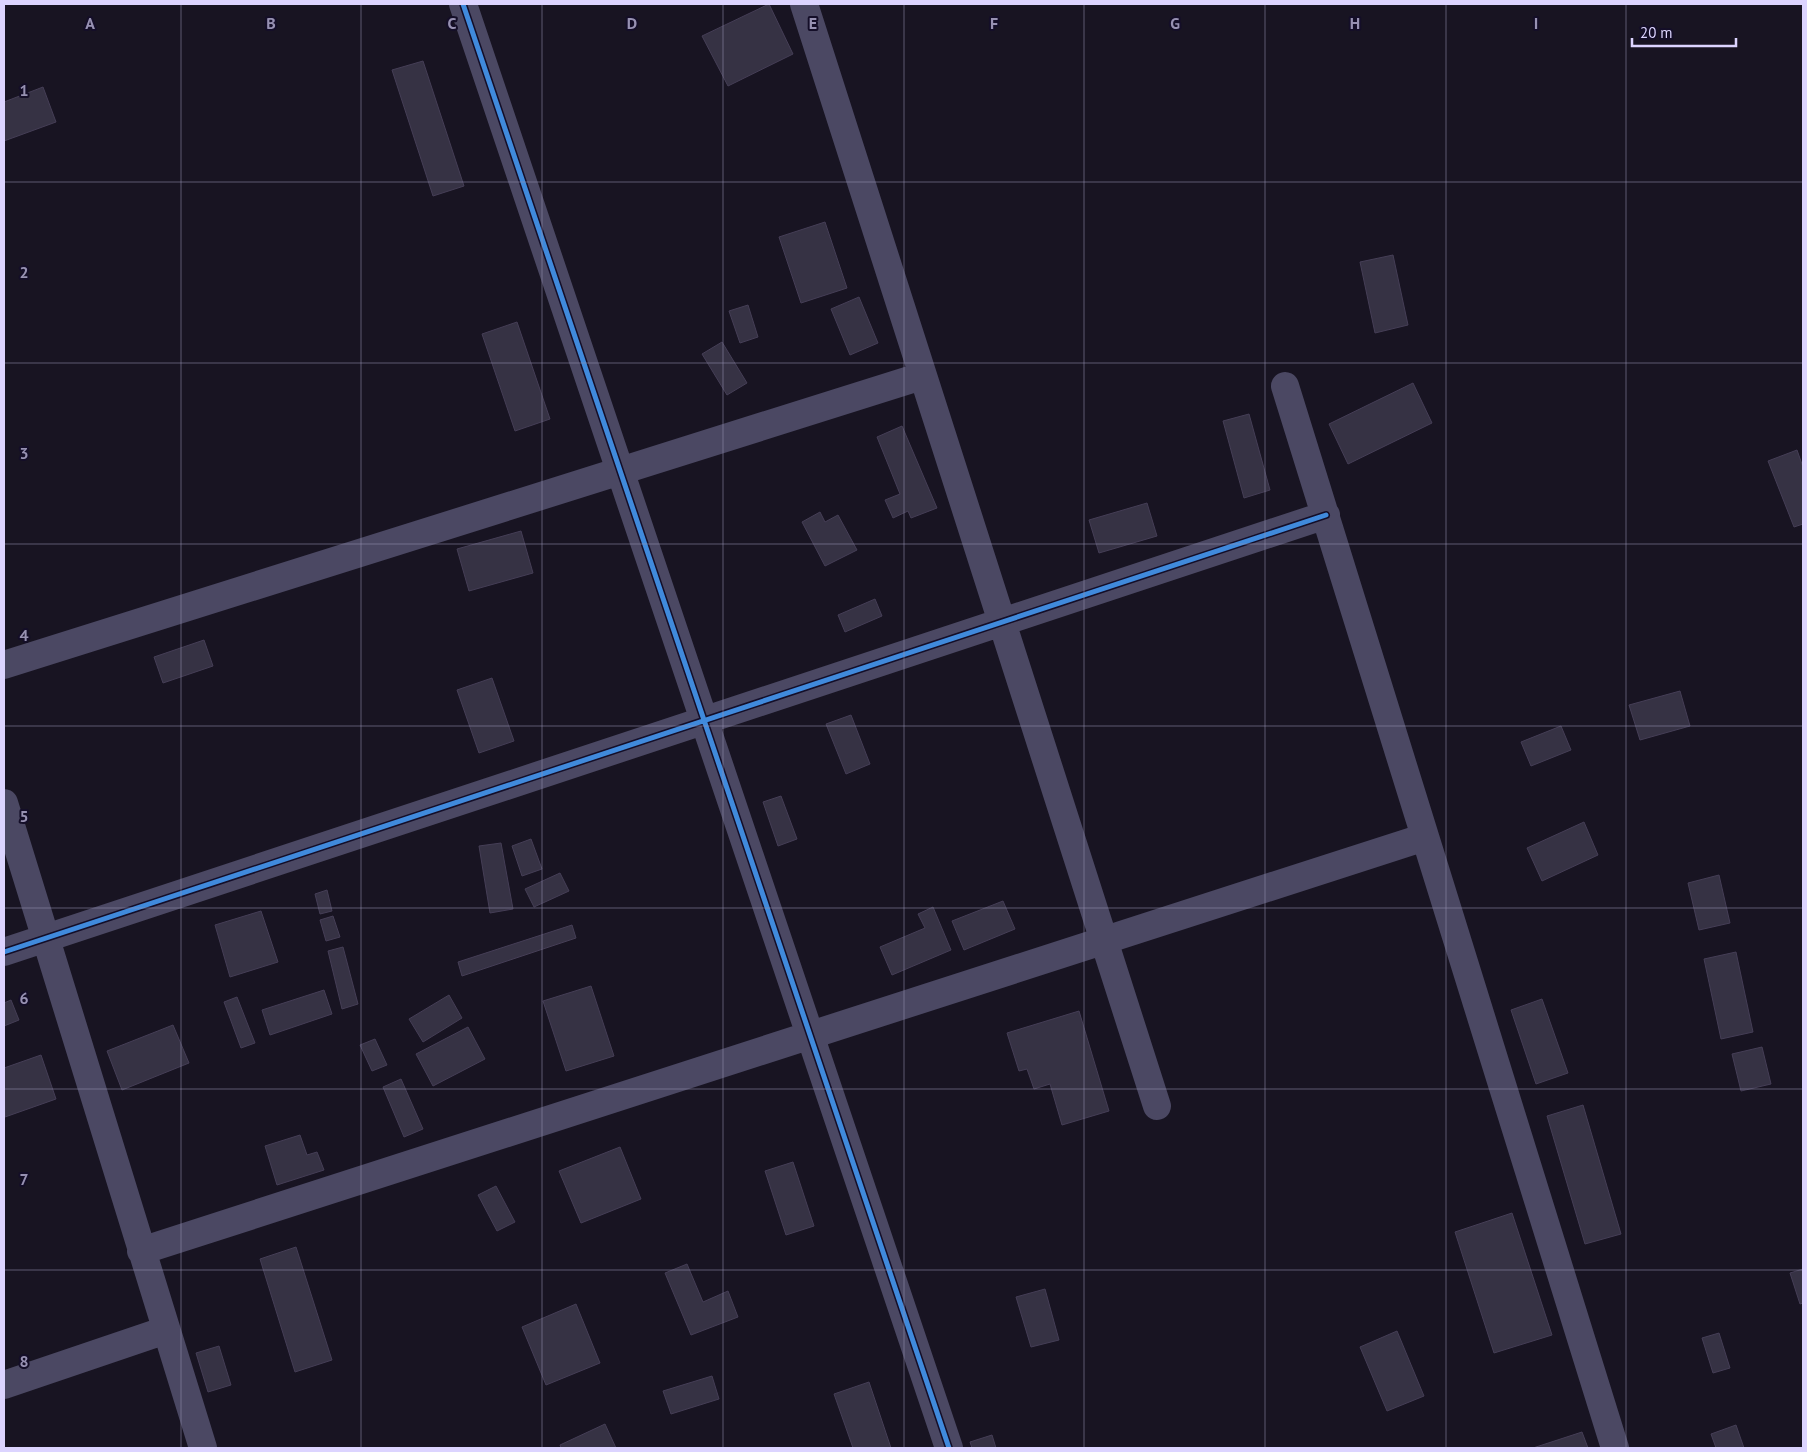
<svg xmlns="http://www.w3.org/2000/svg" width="1807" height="1452" font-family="'PT Sans',sans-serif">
	<rect width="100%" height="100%" fill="#181422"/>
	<path fill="#363244" stroke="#453e56" d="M 769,4 L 793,54 L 728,86 L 702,36 Z
		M 423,61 L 464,186 L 433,196 L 392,70 Z
		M 43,87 L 56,122 L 4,141 L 4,102 Z
		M 825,222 L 847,288 L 801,303 L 779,237 Z
		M 1393,255 L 1408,325 L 1375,333 L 1360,262 Z
		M 859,297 L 878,343 L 850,355 L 831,309 Z
		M 748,305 L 758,337 L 740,343 L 729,311 Z
		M 517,322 L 550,419 L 515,431 L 482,334 Z
		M 722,342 L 747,383 L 727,395 L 702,354 Z
		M 1413,383 L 1432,423 L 1348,464 L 1329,424 Z
		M 1249,414 L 1270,490 L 1244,498 L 1223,421 Z
		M 902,426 L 937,508 L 911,518 L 908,511 L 893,518 L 885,500 L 900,494 L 877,437 Z
		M 1797,450 L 1803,467 L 1803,524 L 1794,527 L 1768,461 Z
		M 1147,503 L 1157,536 L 1099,553 L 1089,520 Z
		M 820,512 L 825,522 L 838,515 L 857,550 L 825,566 L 802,522 Z
		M 521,531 L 533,573 L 469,591 L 457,549 Z
		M 875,599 L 882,616 L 845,632 L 838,615 Z
		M 204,640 L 213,666 L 163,683 L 154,657 Z
		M 492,678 L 514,741 L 479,753 L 457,690 Z
		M 1680,691 L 1690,726 L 1640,740 L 1629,705 Z
		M 851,715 L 870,764 L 846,774 L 826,724 Z
		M 1561,726 L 1571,750 L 1531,766 L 1521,742 Z
		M 781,796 L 797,839 L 778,846 L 763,802 Z
		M 1584,822 L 1598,855 L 1542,881 L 1527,848 Z
		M 531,839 L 542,869 L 522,876 L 512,846 Z
		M 501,843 L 513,909 L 490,913 L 479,846 Z
		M 560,873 L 569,891 L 534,907 L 525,889 Z
		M 1719,875 L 1730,923 L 1699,930 L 1688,883 Z
		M 327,890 L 332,911 L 320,914 L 315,894 Z
		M 1003,901 L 1015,929 L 964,950 L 952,921 Z
		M 933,907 L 951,950 L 892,975 L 880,947 L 925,928 L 918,914 Z
		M 261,911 L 278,962 L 230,977 L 215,925 Z
		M 333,916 L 340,937 L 326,941 L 320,920 Z
		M 572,925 L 576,938 L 462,976 L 458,962 Z
		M 343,947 L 358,1004 L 342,1009 L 328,951 Z
		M 1736,952 L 1753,1032 L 1721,1039 L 1704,959 Z
		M 591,986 L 614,1056 L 566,1071 L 543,1001 Z
		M 324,990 L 332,1014 L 270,1035 L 262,1010 Z
		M 449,995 L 462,1018 L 423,1042 L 409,1019 Z
		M 237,997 L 255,1043 L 241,1048 L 224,1002 Z
		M 1542,999 L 1568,1073 L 1536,1084 L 1511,1010 Z
		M 11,1000 L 19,1020 L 4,1026 L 4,1003 Z
		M 1079,1011 L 1109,1111 L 1062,1125 L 1050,1084 L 1034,1089 L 1027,1069 L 1019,1071 L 1007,1033 Z
		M 173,1025 L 189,1063 L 122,1090 L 107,1051 Z
		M 468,1027 L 485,1059 L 433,1086 L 416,1054 Z
		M 375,1039 L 387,1065 L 372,1071 L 360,1045 Z
		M 1762,1047 L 1771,1084 L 1741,1091 L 1732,1054 Z
		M 41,1055 L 56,1099 L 5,1117 L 4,1068 Z
		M 401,1079 L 423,1129 L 404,1137 L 383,1087 Z
		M 1583,1105 L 1621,1234 L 1585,1244 L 1547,1116 Z
		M 300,1135 L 307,1155 L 317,1152 L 324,1170 L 277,1185 L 265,1146 Z
		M 620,1147 L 641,1199 L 581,1223 L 559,1171 Z
		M 793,1162 L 814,1226 L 786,1235 L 765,1171 Z
		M 496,1186 L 515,1222 L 497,1231 L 478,1195 Z
		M 1512,1213 L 1552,1335 L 1494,1353 L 1455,1232 Z
		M 296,1247 L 332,1360 L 295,1372 L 260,1259 Z
		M 687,1264 L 703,1302 L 728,1291 L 738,1317 L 691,1335 L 665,1273 Z
		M 1803,1269 L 1803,1303 L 1800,1304 L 1790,1273 Z
		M 1045,1289 L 1059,1340 L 1031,1347 L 1016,1297 Z
		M 576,1304 L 600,1363 L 546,1385 L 522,1327 Z
		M 1397,1331 L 1424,1396 L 1387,1411 L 1360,1347 Z
		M 1719,1333 L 1730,1368 L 1713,1373 L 1702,1338 Z
		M 219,1346 L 231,1385 L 208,1392 L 196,1353 Z
		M 712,1376 L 719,1399 L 671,1414 L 663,1391 Z
		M 869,1382 L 891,1448 L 853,1448 L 834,1394 Z
		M 605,1424 L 616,1448 L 561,1448 L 560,1445 Z
		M 1736,1425 L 1744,1448 L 1716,1448 L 1711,1434 Z
		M 1582,1432 L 1588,1448 L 1533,1448 Z
		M 992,1435 L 996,1448 L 972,1448 L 970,1442 Z"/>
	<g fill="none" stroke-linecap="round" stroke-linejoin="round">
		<path stroke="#4b4863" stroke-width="28" d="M 463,4 L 949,1448
			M 804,4 L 1157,1106
			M 1285,386 L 1615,1448
			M 4,665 L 922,376
			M 4,803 L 203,1448
			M 4,952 L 1326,515
			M 141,1251 L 1425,837
			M 4,1385 L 166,1330"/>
		<defs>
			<path id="cycleway" d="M 463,4 L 949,1448
				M 4,952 L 1326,515"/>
		</defs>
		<use href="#cycleway" stroke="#140e28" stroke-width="8"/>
		<use href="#cycleway" stroke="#408adc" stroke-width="5"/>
	</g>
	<path fill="none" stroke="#9791b2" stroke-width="1" stroke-opacity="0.55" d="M 181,4 L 181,1448M 361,4 L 361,1448M 542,4 L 542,1448M 723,4 L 723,1448M 904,4 L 904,1448M 1084,4 L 1084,1448M 1265,4 L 1265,1448M 1446,4 L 1446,1448M 1626,4 L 1626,1448M 4,182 L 1803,182M 4,363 L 1803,363M 4,544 L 1803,544M 4,726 L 1803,726M 4,908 L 1803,908M 4,1089 L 1803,1089M 4,1270 L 1803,1270"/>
	<g font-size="16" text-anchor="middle" font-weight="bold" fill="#9791b2" stroke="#140e28" stroke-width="4" stroke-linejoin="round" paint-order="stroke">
		<text x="90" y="29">A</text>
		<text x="271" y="29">B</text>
		<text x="452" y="29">C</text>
		<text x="632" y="29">D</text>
		<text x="813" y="29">E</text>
		<text x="994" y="29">F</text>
		<text x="1175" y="29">G</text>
		<text x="1355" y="29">H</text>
		<text x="1536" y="29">I</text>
		<text x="24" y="96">1</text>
		<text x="24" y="278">2</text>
		<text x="24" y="459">3</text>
		<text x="24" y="641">4</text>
		<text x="24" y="822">5</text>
		<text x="24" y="1004">6</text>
		<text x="24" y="1185">7</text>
		<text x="24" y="1367">8</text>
	</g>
	<rect width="1807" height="1452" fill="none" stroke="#dcd4ff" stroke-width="10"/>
	<path d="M1632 38v8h104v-8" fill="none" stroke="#dcd4ff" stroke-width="2.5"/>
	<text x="1640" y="38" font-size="15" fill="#dcd4ff" stroke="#140e28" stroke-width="4" paint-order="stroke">20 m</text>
</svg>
